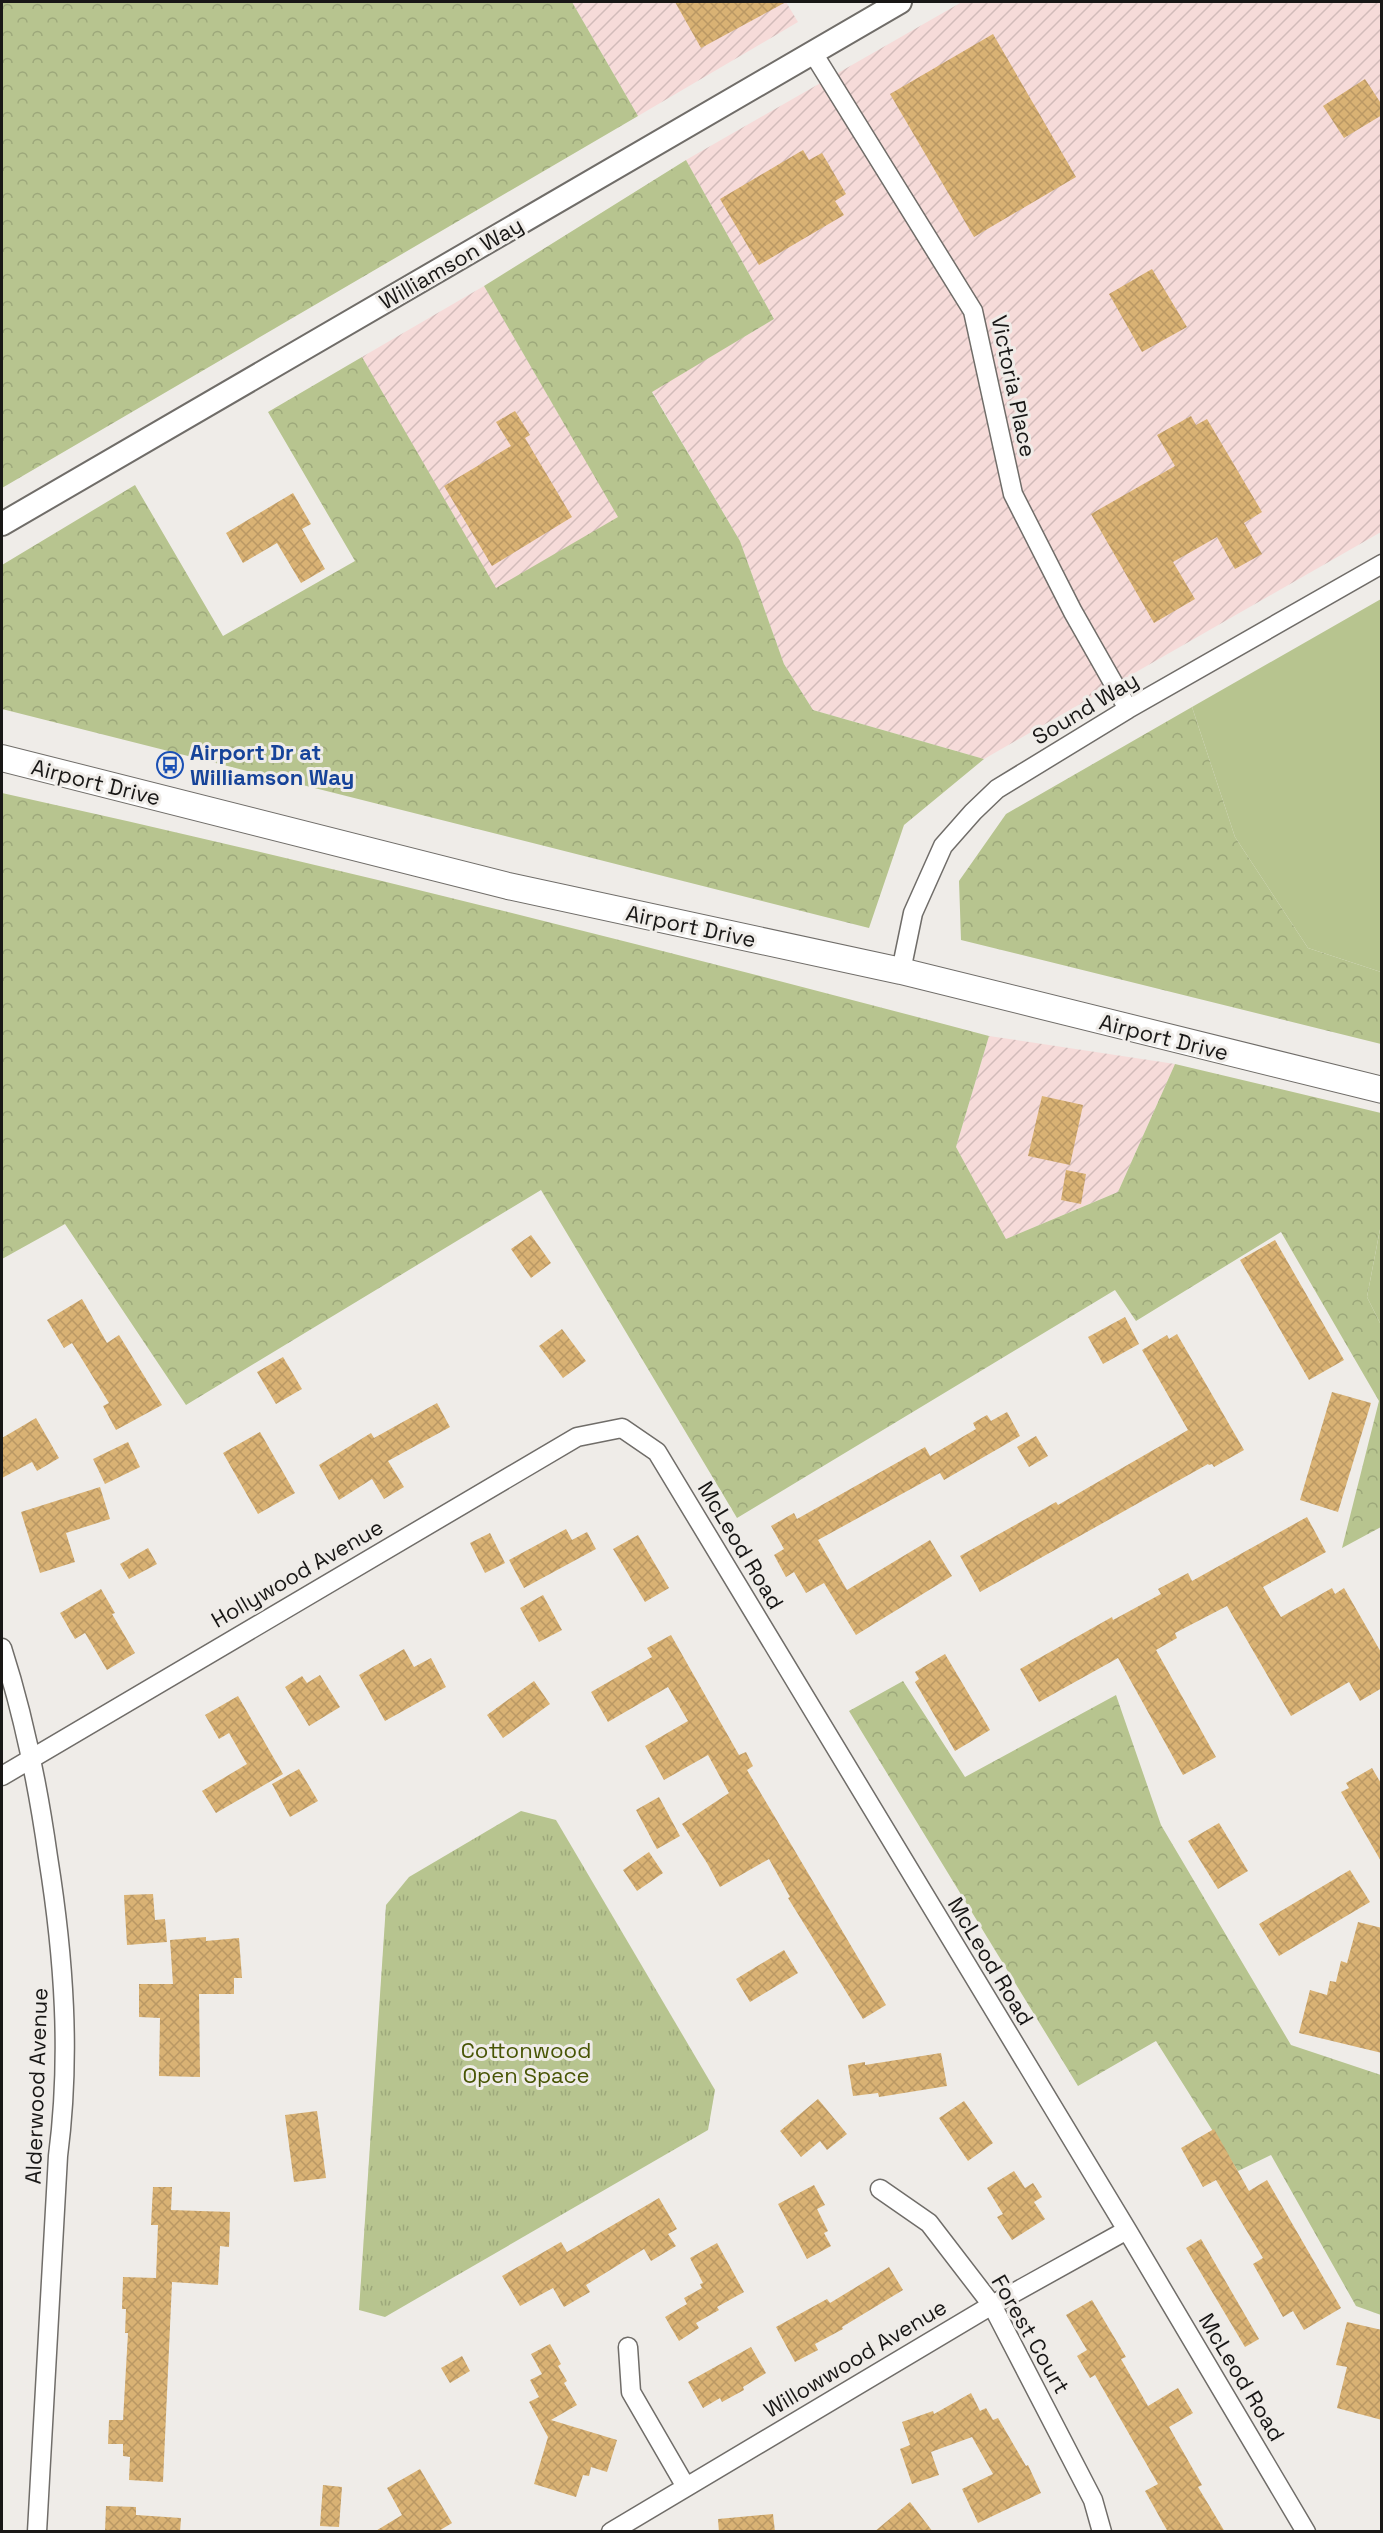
<svg xmlns="http://www.w3.org/2000/svg" width="1383" height="2533" font-family="'Space Grotesk',sans-serif">
	<defs>
		<pattern id="industrial-furrows" width="10" height="10" patternUnits="userSpaceOnUse" patternTransform="scale(1.5)"><rect width="10" height="10" fill="#f6dbd9"/><path d="M-1 1l2-2M0 10L10 0M9 11l2-2" fill="none" stroke="#d2bbba"/></pattern>
		<pattern id="forest-crowns" width="20" height="18" patternUnits="userSpaceOnUse" patternTransform="scale(1.5)"><rect width="20" height="18" fill="#b7c48f"/><path d="M2 6a3 3 0 1 1 6 0M12 15a3 3 0 1 1 6 0" fill="none" stroke="#9da87b"/></pattern>
		<pattern id="park-tufts" width="24" height="20" patternUnits="userSpaceOnUse" patternTransform="scale(1.5)"><rect width="24" height="20" fill="#b7c48f"/><path d="M3 7l-1-3M5 7V3M7 7l1-3M15 17l-1-3M17 17v-4M19 17l1-3" fill="none" stroke="#9da87b"/></pattern>
		<pattern id="building-cross-hatch" width="8" height="8" patternUnits="userSpaceOnUse" patternTransform="scale(1.5)"><rect width="8" height="8" fill="#d9b274"/><path d="M0 0l8 8M0 8l8-8" fill="none" stroke="#ba9864"/></pattern>
	</defs>
	<rect width="100%" height="100%" fill="#efece8"/>
	<path fill="url(#industrial-furrows)" d="M 572,2 L 786,2 L 798,22 L 638,116 Z
		M 962,2 L 1381,2 L 1381,532 L 984,759 L 813,710 L 784,664 L 740,541 L 652,391 L 774,319 L 686,160 Z
		M 484,286 L 619,517 L 496,589 L 362,357 Z
		M 989,1036 L 1175,1064 L 1118,1192 L 1006,1239 L 956,1147 Z"/>
	<path fill="#b7c48f" d="M 1381,599 L 1381,972 L 1308,948 L 1235,837 L 1192,707 Z
		M 1381,1224 L 1381,1325 L 1367,1297 Z"/>
	<path fill="url(#forest-crowns)" d="M 2,2 L 572,2 L 638,116 L 2,488 Z
		M 686,160 L 774,319 L 652,392 L 740,541 L 784,664 L 813,710 L 984,759 L 904,825 L 869,928 L 2,709 L 2,565 L 135,485 L 223,636 L 355,561 L 268,412 L 362,357 L 496,588 L 618,517 L 484,286 Z
		M 1192,707 L 1235,837 L 1308,948 L 1381,972 L 1381,1044 L 961,940 L 959,881 L 1006,814 Z
		M 2,793 C 333,866 662,949 989,1036 L 956,1147 L 1006,1239 L 1118,1192 L 1175,1064 L 1381,1113 L 1381,1224 L 1367,1297 L 1381,1325 L 1381,1527 L 1342,1548 L 1379,1401 L 1281,1232 L 1136,1321 L 1115,1290 L 737,1518 L 541,1190 L 186,1405 L 65,1224 L 2,1259 Z
		M 903,1681 L 965,1777 L 1116,1695 L 1161,1825 L 1291,2045 L 1381,2075 L 1381,2315 L 1356,2306 L 1271,2155 L 1238,2171 L 1156,2041 L 1078,2086 L 849,1711 Z"/>
	<path fill="url(#park-tufts)" d="M 521,1811 L 556,1820 L 715,2090 L 708,2130 L 385,2317 L 359,2310 L 386,1905 L 409,1877 Z"/>
	<path fill="url(#building-cross-hatch)" d="M 675,2 L 786,2 L 701,48 Z
		M 993,34 L 1076,177 L 974,237 L 890,94 Z
		M 1365,79 L 1382,105 L 1382,115 L 1344,138 L 1323,106 Z
		M 803,150 L 809,160 L 822,153 L 846,194 L 835,201 L 844,215 L 759,265 L 720,199 Z
		M 1152,269 L 1187,327 L 1142,352 L 1109,294 Z
		M 515,411 L 530,435 L 525,438 L 572,517 L 492,566 L 444,486 L 511,446 L 496,422 Z
		M 1191,416 L 1196,425 L 1207,419 L 1262,512 L 1244,523 L 1262,554 L 1235,569 L 1217,537 L 1173,562 L 1195,599 L 1154,623 L 1091,514 L 1175,466 L 1157,435 Z
		M 293,493 L 311,524 L 302,529 L 325,569 L 301,583 L 277,543 L 243,563 L 226,533 Z
		M 1042,1096 L 1083,1105 L 1070,1165 L 1028,1156 Z
		M 1066,1170 L 1086,1174 L 1081,1204 L 1061,1200 Z
		M 531,1235 L 551,1263 L 531,1278 L 511,1249 Z
		M 1275,1240 L 1344,1360 L 1309,1380 L 1240,1260 Z
		M 82,1299 L 107,1343 L 119,1335 L 162,1405 L 116,1430 L 103,1406 L 109,1403 L 72,1343 L 64,1348 L 47,1320 Z
		M 1125,1317 L 1139,1344 L 1103,1364 L 1088,1337 Z
		M 562,1329 L 586,1361 L 563,1378 L 539,1346 Z
		M 1177,1334 L 1244,1450 L 1214,1467 L 1212,1464 L 1209,1465 L 1208,1464 L 980,1592 L 960,1556 L 1056,1502 L 1058,1505 L 1188,1430 L 1142,1350 L 1167,1335 L 1169,1339 Z
		M 283,1357 L 302,1389 L 276,1404 L 257,1372 Z
		M 1332,1392 L 1371,1403 L 1338,1512 L 1300,1500 Z
		M 437,1403 L 450,1427 L 388,1461 L 404,1487 L 384,1499 L 372,1479 L 339,1500 L 319,1465 L 371,1433 L 374,1438 Z
		M 1007,1412 L 1020,1436 L 944,1480 L 940,1473 L 818,1540 L 847,1590 L 930,1540 L 952,1576 L 856,1635 L 824,1583 L 806,1593 L 794,1572 L 786,1577 L 774,1555 L 784,1549 L 771,1526 L 794,1513 L 797,1519 L 925,1447 L 930,1456 L 976,1429 L 973,1423 L 987,1415 L 991,1421 Z
		M 36,1418 L 59,1458 L 37,1471 L 32,1462 L 2,1478 L 2,1438 Z
		M 260,1432 L 295,1493 L 258,1514 L 223,1453 Z
		M 1036,1436 L 1048,1456 L 1029,1467 L 1017,1447 Z
		M 128,1442 L 140,1467 L 105,1484 L 93,1459 Z
		M 100,1487 L 110,1519 L 66,1533 L 75,1562 L 40,1573 L 21,1512 Z
		M 1307,1517 L 1326,1552 L 1263,1587 L 1281,1617 L 1332,1588 L 1335,1594 L 1344,1588 L 1382,1654 L 1382,1688 L 1360,1701 L 1349,1682 L 1291,1716 L 1227,1606 L 1175,1633 L 1177,1638 L 1156,1650 L 1216,1757 L 1183,1775 L 1118,1658 L 1039,1702 L 1020,1669 L 1112,1617 L 1113,1620 L 1161,1594 L 1158,1589 L 1188,1573 L 1192,1581 Z
		M 566,1529 L 572,1540 L 587,1532 L 596,1549 L 524,1588 L 509,1560 Z
		M 490,1533 L 505,1563 L 485,1573 L 470,1543 Z
		M 638,1535 L 669,1588 L 645,1602 L 613,1549 Z
		M 148,1548 L 157,1564 L 129,1579 L 120,1564 Z
		M 101,1589 L 115,1613 L 112,1614 L 135,1653 L 107,1670 L 85,1633 L 75,1639 L 60,1613 Z
		M 543,1595 L 562,1630 L 539,1642 L 520,1608 Z
		M 671,1635 L 739,1755 L 746,1752 L 753,1766 L 747,1770 L 886,2005 L 863,2019 L 788,1898 L 790,1897 L 769,1859 L 720,1887 L 707,1863 L 682,1824 L 729,1793 L 708,1755 L 664,1780 L 645,1746 L 688,1721 L 668,1687 L 608,1722 L 591,1692 L 652,1657 L 647,1648 Z
		M 404,1649 L 414,1667 L 431,1658 L 446,1687 L 385,1721 L 359,1675 Z
		M 945,1654 L 990,1730 L 955,1751 L 915,1682 L 919,1679 L 915,1672 Z
		M 320,1675 L 340,1707 L 309,1726 L 285,1687 L 302,1676 L 307,1683 Z
		M 534,1681 L 550,1704 L 503,1738 L 487,1715 Z
		M 238,1696 L 283,1774 L 216,1813 L 202,1791 L 247,1764 L 229,1733 L 219,1739 L 205,1715 Z
		M 1372,1768 L 1382,1785 L 1382,1863 L 1341,1792 L 1349,1788 L 1346,1783 Z
		M 299,1769 L 318,1801 L 290,1817 L 272,1784 Z
		M 659,1797 L 680,1836 L 657,1849 L 636,1810 Z
		M 1219,1823 L 1248,1871 L 1218,1889 L 1188,1841 Z
		M 649,1852 L 663,1873 L 637,1891 L 623,1870 Z
		M 1350,1870 L 1370,1902 L 1279,1956 L 1259,1924 Z
		M 153,1894 L 155,1920 L 165,1919 L 167,1942 L 127,1945 L 124,1895 Z
		M 1358,1922 L 1382,1928 L 1382,2053 L 1299,2033 L 1310,1990 L 1327,1995 L 1330,1981 L 1336,1982 L 1341,1961 L 1347,1963 Z
		M 206,1937 L 206,1941 L 239,1938 L 242,1978 L 234,1978 L 234,1994 L 199,1994 L 200,2077 L 159,2076 L 160,2018 L 139,2017 L 139,1984 L 173,1984 L 170,1940 Z
		M 784,1950 L 798,1973 L 750,2002 L 736,1979 Z
		M 941,2053 L 947,2086 L 879,2097 L 878,2093 L 853,2096 L 848,2065 L 865,2062 L 865,2065 Z
		M 818,2099 L 847,2134 L 827,2150 L 820,2141 L 801,2157 L 780,2131 Z
		M 964,2101 L 993,2143 L 968,2161 L 939,2118 Z
		M 317,2111 L 326,2178 L 294,2182 L 285,2115 Z
		M 1214,2129 L 1249,2191 L 1267,2180 L 1341,2308 L 1304,2330 L 1293,2311 L 1283,2317 L 1253,2264 L 1263,2258 L 1216,2180 L 1203,2187 L 1181,2148 Z
		M 1014,2171 L 1025,2188 L 1033,2183 L 1042,2197 L 1034,2202 L 1045,2219 L 1012,2240 L 997,2217 L 1003,2214 L 987,2188 Z
		M 814,2185 L 825,2205 L 817,2209 L 828,2231 L 824,2233 L 831,2246 L 807,2259 L 778,2204 Z
		M 153,2187 L 172,2187 L 171,2210 L 230,2212 L 229,2247 L 220,2246 L 218,2285 L 172,2282 L 163,2482 L 129,2480 L 130,2457 L 123,2456 L 123,2444 L 108,2444 L 109,2420 L 123,2420 L 128,2333 L 125,2333 L 126,2309 L 122,2309 L 123,2277 L 156,2278 L 158,2225 L 151,2225 Z
		M 659,2198 L 677,2229 L 668,2234 L 676,2246 L 651,2261 L 644,2249 L 586,2285 L 590,2292 L 564,2307 L 553,2288 L 520,2306 L 502,2276 L 561,2242 L 567,2252 Z
		M 1201,2239 L 1259,2339 L 1245,2347 L 1186,2248 Z
		M 717,2243 L 744,2292 L 717,2307 L 719,2310 L 696,2323 L 699,2328 L 679,2341 L 665,2317 L 687,2304 L 684,2298 L 702,2288 L 700,2284 L 703,2283 L 690,2258 Z
		M 889,2267 L 903,2290 L 842,2327 L 843,2329 L 815,2344 L 818,2350 L 795,2362 L 776,2327 L 827,2299 L 830,2303 Z
		M 1092,2300 L 1126,2357 L 1121,2359 L 1148,2406 L 1178,2388 L 1193,2413 L 1169,2427 L 1202,2485 L 1198,2487 L 1225,2532 L 1168,2532 L 1145,2491 L 1158,2484 L 1095,2375 L 1090,2378 L 1077,2356 L 1087,2350 L 1066,2315 Z
		M 1347,2322 L 1382,2330 L 1382,2420 L 1337,2408 L 1347,2367 L 1336,2365 Z
		M 550,2344 L 561,2364 L 558,2366 L 567,2381 L 564,2383 L 577,2405 L 551,2420 L 617,2440 L 607,2472 L 591,2467 L 589,2476 L 583,2475 L 576,2497 L 534,2484 L 548,2437 L 529,2402 L 539,2397 L 530,2380 L 542,2374 L 531,2354 Z
		M 751,2347 L 766,2373 L 743,2387 L 744,2390 L 722,2402 L 720,2398 L 703,2408 L 688,2382 Z
		M 462,2356 L 470,2371 L 450,2383 L 441,2368 Z
		M 971,2393 L 980,2411 L 986,2408 L 993,2420 L 998,2418 L 1026,2466 L 1028,2465 L 1041,2493 L 978,2523 L 962,2489 L 993,2474 L 972,2437 L 931,2452 L 939,2475 L 912,2484 L 900,2449 L 910,2445 L 902,2422 L 933,2411 L 934,2414 Z
		M 420,2469 L 452,2523 L 437,2532 L 374,2532 L 402,2515 L 387,2488 Z
		M 323,2485 L 342,2487 L 339,2527 L 320,2526 Z
		M 910,2502 L 933,2532 L 874,2532 Z
		M 106,2506 L 136,2507 L 136,2515 L 181,2518 L 180,2532 L 105,2532 Z
		M 773,2514 L 775,2532 L 719,2532 L 718,2519 Z"/>
	<g fill="none" stroke-linecap="round" stroke-linejoin="round">
		<defs>
			<path id="minor" d="M 813,53 L 973,311 L 1013,494 L 1073,612 L 1128,709
				M 901,971 L 913,913 L 943,846 L 973,812 L 997,789 L 1128,709 L 1382,564
				M 2,1648 C 24,1716 38,1786 48,1857 C 64,1957 71,2056 58,2156 L 37,2532
				M 2,1776 L 577,1437 L 622,1428 L 657,1452 L 1127,2230 L 1306,2532
				M 880,2189 L 929,2223 L 992,2305 L 1093,2500 L 1102,2532
				M 628,2347 L 631,2392 L 686,2487
				M 611,2532 L 992,2305 L 1127,2230"/>
			<path id="tertiary" d="M 2,524 L 900,2"/>
			<path id="secondary" d="M 2,758 L 508,886 L 901,971 L 1382,1090"/>
		</defs>
		<use href="#minor" stroke="#706d69" stroke-width="21"/>
		<use href="#tertiary" stroke="#706d69" stroke-width="26"/>
		<use href="#secondary" stroke="#706d69" stroke-width="28"/>
		<use href="#minor" stroke="#fff" stroke-width="18"/>
		<use href="#tertiary" stroke="#fff" stroke-width="22"/>
		<use href="#secondary" stroke="#fff" stroke-width="26"/>
	</g>
	<defs>
		<symbol id="bus-ring" viewBox="-11 -11 22 22"><circle r="9.5" fill="#efece8" stroke="#1a4fb4" stroke-width="1.5"/><path d="M-5-6H5V4H4V6H2V4H-2V6H-4V4H-5ZM-3.5-4V0h7V-4ZM-3.5 1.2v1.5H-2V1.2ZM2 1.2v1.5H3.5V1.2Z" fill="#1a4fb4"/></symbol>
	</defs>
	<g fill-rule="evenodd">
		<use href="#bus-ring" x="155" y="750" width="30" height="30"/>
	</g>
	<g text-anchor="middle" dominant-baseline="central" stroke-width="6" stroke-linejoin="round" paint-order="stroke">
		<g font-size="22" fill="#181716" stroke="#efece8">
			<text transform="translate(451 263) rotate(-30)">Williamson Way</text>
			<text transform="translate(1014 386) rotate(78)">Victoria Place</text>
			<text transform="translate(1085 708) rotate(-31)">Sound Way</text>
			<text transform="translate(96 782) rotate(14)">Airport Drive</text>
			<text transform="translate(691 926) rotate(12)">Airport Drive</text>
			<text transform="translate(1164 1037) rotate(14)">Airport Drive</text>
			<text transform="translate(741 1545) rotate(59)">McLeod Road</text>
			<text transform="translate(297 1573) rotate(-30)">Hollywood Avenue</text>
			<text transform="translate(991 1961) rotate(59)">McLeod Road</text>
			<text transform="translate(36 2086) rotate(-88)">Alderwood Avenue</text>
			<text transform="translate(1031 2334) rotate(60)">Forest Court</text>
			<text transform="translate(855 2358) rotate(-31)">Willowwood Avenue</text>
			<text transform="translate(1242 2377) rotate(59)">McLeod Road</text>
		</g>
		<g font-size="22" font-weight="bold" fill="#164399" stroke="#efece8" text-anchor="start">
			<text x="190" y="752">Airport Dr at<tspan x="190" dy="25">Williamson Way</tspan></text>
		</g>
		<g font-size="22" fill="#485505" stroke="#efece8">
			<text x="526" y="2050">Cottonwood<tspan x="526" dy="25">Open Space</tspan></text>
		</g>
	</g>
	<rect width="1383" height="2533" fill="none" stroke="#181716" stroke-width="6"/>
</svg>
